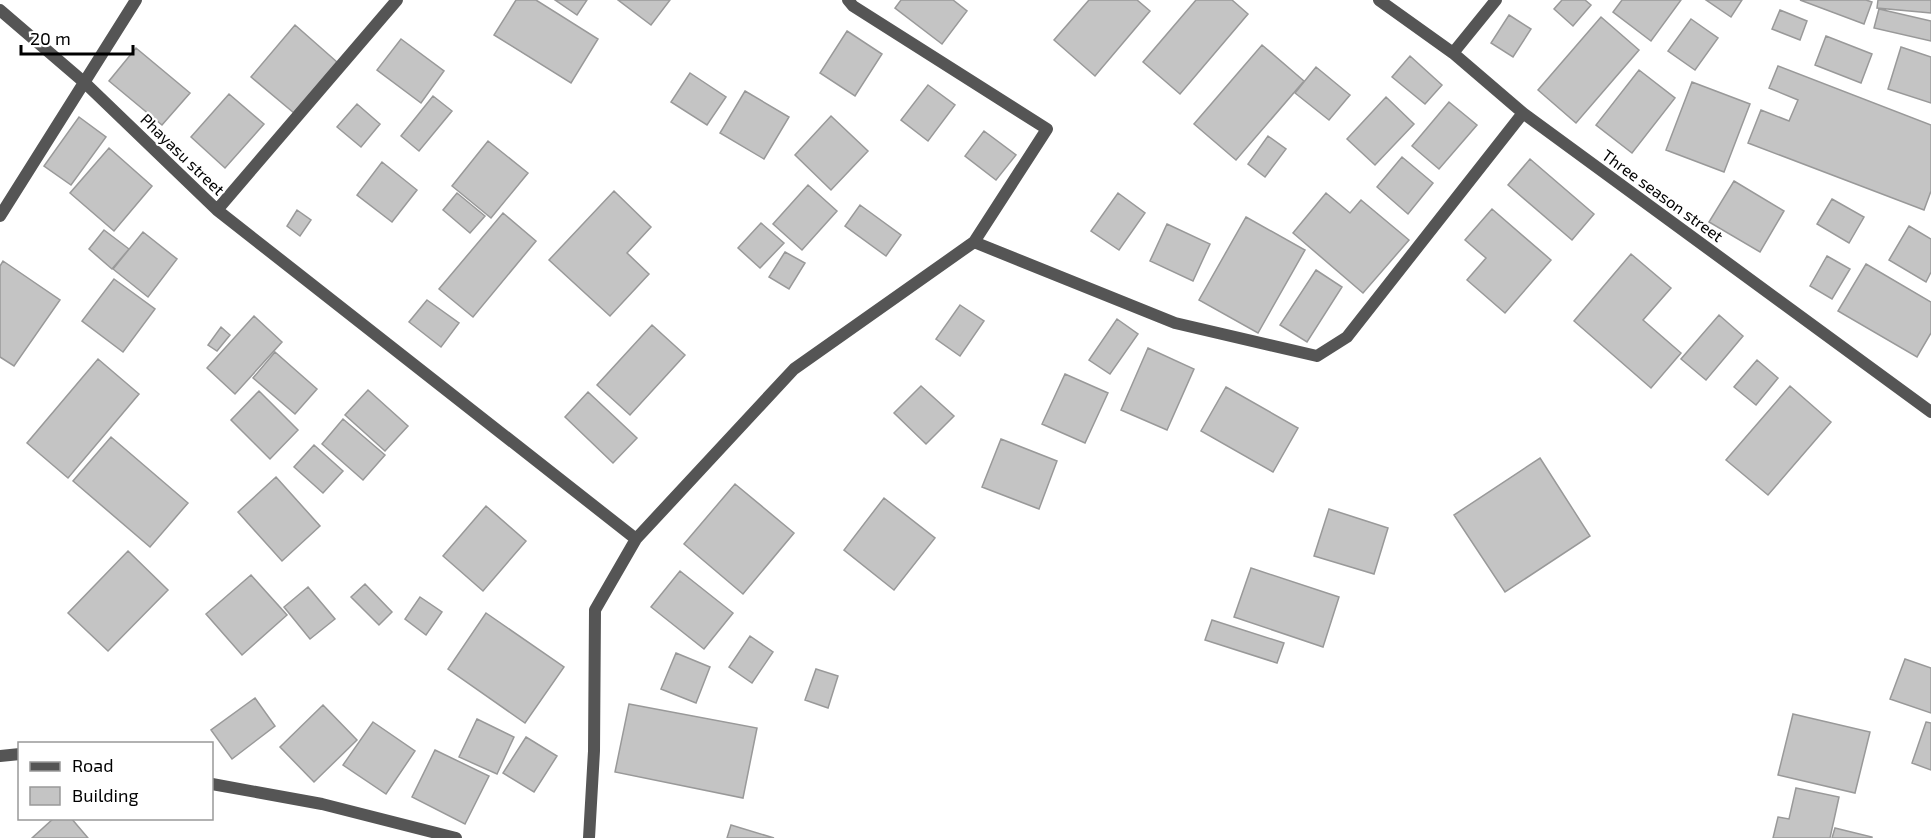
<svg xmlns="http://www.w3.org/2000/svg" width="1931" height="838" font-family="'Exo 2',sans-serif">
	<rect width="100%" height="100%" fill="#fff"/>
	<path fill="#c4c4c4" stroke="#999" stroke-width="1.5" d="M 516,0 L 536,0 L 598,39 L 571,83 L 494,35 Z
		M 555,0 L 587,0 L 577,15 Z
		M 618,0 L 670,0 L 651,25 Z
		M 901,0 L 953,0 L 967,11 L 942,44 L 895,8 Z
		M 1089,0 L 1137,0 L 1150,11 L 1095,76 L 1054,40 Z
		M 1196,0 L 1232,0 L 1248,14 L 1180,94 L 1143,62 Z
		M 1562,0 L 1585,0 L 1591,5 L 1573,26 L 1554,9 Z
		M 1622,0 L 1681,0 L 1651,41 L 1613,12 Z
		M 1706,0 L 1742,0 L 1731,17 Z
		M 1800,0 L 1866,0 L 1872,2 L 1864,24 Z
		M 1878,0 L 1931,0 L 1931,13 L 1877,8 Z
		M 1879,9 L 1931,21 L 1931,41 L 1874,28 Z
		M 1780,10 L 1807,21 L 1800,40 L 1772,29 Z
		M 1509,15 L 1531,29 L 1513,57 L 1491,43 Z
		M 1601,17 L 1639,50 L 1576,123 L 1538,90 Z
		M 1691,19 L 1718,38 L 1695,70 L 1668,51 Z
		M 295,25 L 337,62 L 294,113 L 251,77 Z
		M 847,31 L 882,54 L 855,96 L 820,73 Z
		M 1826,36 L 1872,54 L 1861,83 L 1815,65 Z
		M 401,39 L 444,71 L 421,103 L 377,70 Z
		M 1262,45 L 1304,81 L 1236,160 L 1194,124 Z
		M 1901,47 L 1931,57 L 1931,103 L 1888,89 Z
		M 136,48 L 190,93 L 162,125 L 109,81 Z
		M 1410,56 L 1442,85 L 1425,104 L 1392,77 Z
		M 1778,66 L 1931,125 L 1931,191 L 1924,210 L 1748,143 L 1761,110 L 1789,121 L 1798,100 L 1769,88 Z
		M 1316,67 L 1350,95 L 1329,120 L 1295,93 Z
		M 1639,70 L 1675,98 L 1632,153 L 1596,125 Z
		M 690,73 L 726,97 L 707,125 L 671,102 Z
		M 1692,82 L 1750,104 L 1724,172 L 1666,150 Z
		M 928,85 L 955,105 L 928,141 L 901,120 Z
		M 745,91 L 789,117 L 764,159 L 720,133 Z
		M 229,94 L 264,124 L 225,168 L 191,137 Z
		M 433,96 L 452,111 L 419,151 L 401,136 Z
		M 1386,97 L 1414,124 L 1375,165 L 1347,139 Z
		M 1449,102 L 1477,125 L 1439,169 L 1412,146 Z
		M 357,104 L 380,124 L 361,147 L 337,127 Z
		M 831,116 L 868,151 L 831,190 L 795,155 Z
		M 79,117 L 106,137 L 71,185 L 44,166 Z
		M 984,131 L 1016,155 L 996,180 L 965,156 Z
		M 1268,136 L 1286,149 L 1265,177 L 1248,164 Z
		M 488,141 L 528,173 L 491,218 L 452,186 Z
		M 109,148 L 152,186 L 114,231 L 70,193 Z
		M 1402,157 L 1433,183 L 1408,214 L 1377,187 Z
		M 1530,159 L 1594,214 L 1572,240 L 1508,185 Z
		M 382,162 L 417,190 L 392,222 L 357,195 Z
		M 1734,181 L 1784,211 L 1760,252 L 1709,222 Z
		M 808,185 L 837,211 L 802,250 L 773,224 Z
		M 614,191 L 651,227 L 627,253 L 649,274 L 610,316 L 549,260 Z
		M 457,193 L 485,216 L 470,233 L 443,210 Z
		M 1118,193 L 1145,213 L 1119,250 L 1091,231 Z
		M 1326,193 L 1350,213 L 1361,200 L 1409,240 L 1363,293 L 1293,233 Z
		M 1832,199 L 1864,217 L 1849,243 L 1817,224 Z
		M 860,205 L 901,235 L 886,256 L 845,226 Z
		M 1492,209 L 1551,260 L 1505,313 L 1467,280 L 1486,258 L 1465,240 Z
		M 297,210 L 311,220 L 300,236 L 287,226 Z
		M 503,213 L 536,241 L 473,317 L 439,289 Z
		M 1246,217 L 1305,250 L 1258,333 L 1199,300 Z
		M 761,223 L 784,243 L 760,268 L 738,248 Z
		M 1167,224 L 1210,244 L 1193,281 L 1150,261 Z
		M 1909,226 L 1931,239 L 1931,272 L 1926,282 L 1889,260 Z
		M 104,230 L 129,249 L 112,269 L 89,249 Z
		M 143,232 L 177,259 L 148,297 L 113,269 Z
		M 785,252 L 805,263 L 789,289 L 769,277 Z
		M 1631,254 L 1671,288 L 1643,320 L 1681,353 L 1651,388 L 1574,321 Z
		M 1827,256 L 1850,269 L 1832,299 L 1810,286 Z
		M 3,261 L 60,300 L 14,366 L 0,357 L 0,266 Z
		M 1866,264 L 1931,302 L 1931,333 L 1917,357 L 1838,311 Z
		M 1316,270 L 1342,287 L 1307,342 L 1280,325 Z
		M 114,279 L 155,309 L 123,352 L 82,321 Z
		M 427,300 L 459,323 L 441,347 L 409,322 Z
		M 960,305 L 984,321 L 960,356 L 936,339 Z
		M 1719,315 L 1743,336 L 1706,380 L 1681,359 Z
		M 254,316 L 282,342 L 235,394 L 207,368 Z
		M 1117,319 L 1138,334 L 1110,374 L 1089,360 Z
		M 652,325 L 685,355 L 630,415 L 597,385 Z
		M 221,327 L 230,335 L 217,351 L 208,345 Z
		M 1148,348 L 1194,369 L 1167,430 L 1121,410 Z
		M 275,352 L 317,389 L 295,414 L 253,378 Z
		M 98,359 L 139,394 L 68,478 L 27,443 Z
		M 1757,360 L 1778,378 L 1756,405 L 1734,387 Z
		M 1065,374 L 1108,393 L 1085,443 L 1042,424 Z
		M 921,386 L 954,416 L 926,444 L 894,413 Z
		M 1790,386 L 1831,422 L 1768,495 L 1726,460 Z
		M 1226,387 L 1298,428 L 1273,472 L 1201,431 Z
		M 368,390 L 408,426 L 385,451 L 345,415 Z
		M 259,391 L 298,430 L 270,459 L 231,420 Z
		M 588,392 L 637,438 L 613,463 L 565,417 Z
		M 343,419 L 385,455 L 363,480 L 322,444 Z
		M 111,437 L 188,503 L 150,547 L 73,481 Z
		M 1001,439 L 1057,461 L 1039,509 L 982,487 Z
		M 314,445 L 343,471 L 323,493 L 294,467 Z
		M 1540,458 L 1590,536 L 1505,592 L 1454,515 Z
		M 276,477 L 320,526 L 282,561 L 238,512 Z
		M 735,484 L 794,533 L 743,594 L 684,544 Z
		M 884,498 L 935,538 L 894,590 L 844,550 Z
		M 486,506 L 526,541 L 483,591 L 443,556 Z
		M 1329,509 L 1388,528 L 1374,574 L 1314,556 Z
		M 128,551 L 168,590 L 108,651 L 68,613 Z
		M 1251,568 L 1339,597 L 1323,647 L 1234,617 Z
		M 680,571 L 733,613 L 704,649 L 651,607 Z
		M 251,575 L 287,615 L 242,655 L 206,614 Z
		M 365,584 L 392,612 L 379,625 L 351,597 Z
		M 308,587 L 335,619 L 310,639 L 284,607 Z
		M 420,597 L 442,612 L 426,635 L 405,619 Z
		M 486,613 L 564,667 L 525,723 L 448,669 Z
		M 1212,620 L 1284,643 L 1277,663 L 1205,640 Z
		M 750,636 L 773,652 L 752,683 L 729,667 Z
		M 676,653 L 710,667 L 696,703 L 661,689 Z
		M 1905,659 L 1931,668 L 1931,713 L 1890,699 Z
		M 816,669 L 838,676 L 828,708 L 805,700 Z
		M 255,698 L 275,726 L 232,759 L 211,730 Z
		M 629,704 L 757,728 L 743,798 L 615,772 Z
		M 323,705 L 357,740 L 314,782 L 280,747 Z
		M 1793,714 L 1870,732 L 1855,793 L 1778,775 Z
		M 477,719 L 514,737 L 497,774 L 459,757 Z
		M 373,722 L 415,751 L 386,794 L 343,765 Z
		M 1926,722 L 1931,723 L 1931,770 L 1912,763 Z
		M 526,737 L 557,756 L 534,792 L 503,773 Z
		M 435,750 L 489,776 L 465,824 L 412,797 Z
		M 1796,788 L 1839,797 L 1830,838 L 1773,838 L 1778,817 L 1789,819 Z
		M 54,818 L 71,818 L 88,838 L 32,838 Z
		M 731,825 L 774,838 L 727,838 Z
		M 1835,828 L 1872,837 L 1872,838 L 1832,838 Z"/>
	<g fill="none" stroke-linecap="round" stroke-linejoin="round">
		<path stroke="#555" stroke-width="12" d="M 848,0 L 853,6 L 1047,129 L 974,242
			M 1379,0 L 1453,53 L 1523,113 L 1931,412
			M 0,10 L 85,83 L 217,210 L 636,539 L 595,610 L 594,751 L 589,838
			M 1453,53 L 1496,0
			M 217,210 L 397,0
			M 0,216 L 136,0
			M 636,539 L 794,369 L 974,242 L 1175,323 L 1317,356 L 1347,337 L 1523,113
			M 0,756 L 20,754
			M 212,784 L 322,804 L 456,838"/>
	</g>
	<g text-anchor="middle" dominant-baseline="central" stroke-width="4.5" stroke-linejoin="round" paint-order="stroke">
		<g font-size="16" fill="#000" stroke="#fff">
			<text transform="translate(183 154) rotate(44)">Phayasu street</text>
			<text transform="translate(1663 195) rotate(36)">Three season street</text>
		</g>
	</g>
	<rect x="18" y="742" width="195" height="78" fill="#ffffff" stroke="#999999" stroke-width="1.5"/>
	<rect x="30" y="762" width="30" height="9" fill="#555555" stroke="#999999" stroke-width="1.5"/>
	<text x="72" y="772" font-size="18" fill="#000000">Road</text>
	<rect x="30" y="787" width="30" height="18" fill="#c4c4c4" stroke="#999999" stroke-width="1.5"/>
	<text x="72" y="802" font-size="18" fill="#000000">Building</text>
	<path d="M21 45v9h112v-9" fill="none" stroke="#000000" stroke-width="3"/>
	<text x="30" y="45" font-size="18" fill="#000000" stroke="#ffffff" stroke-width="4.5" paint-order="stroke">20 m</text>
</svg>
